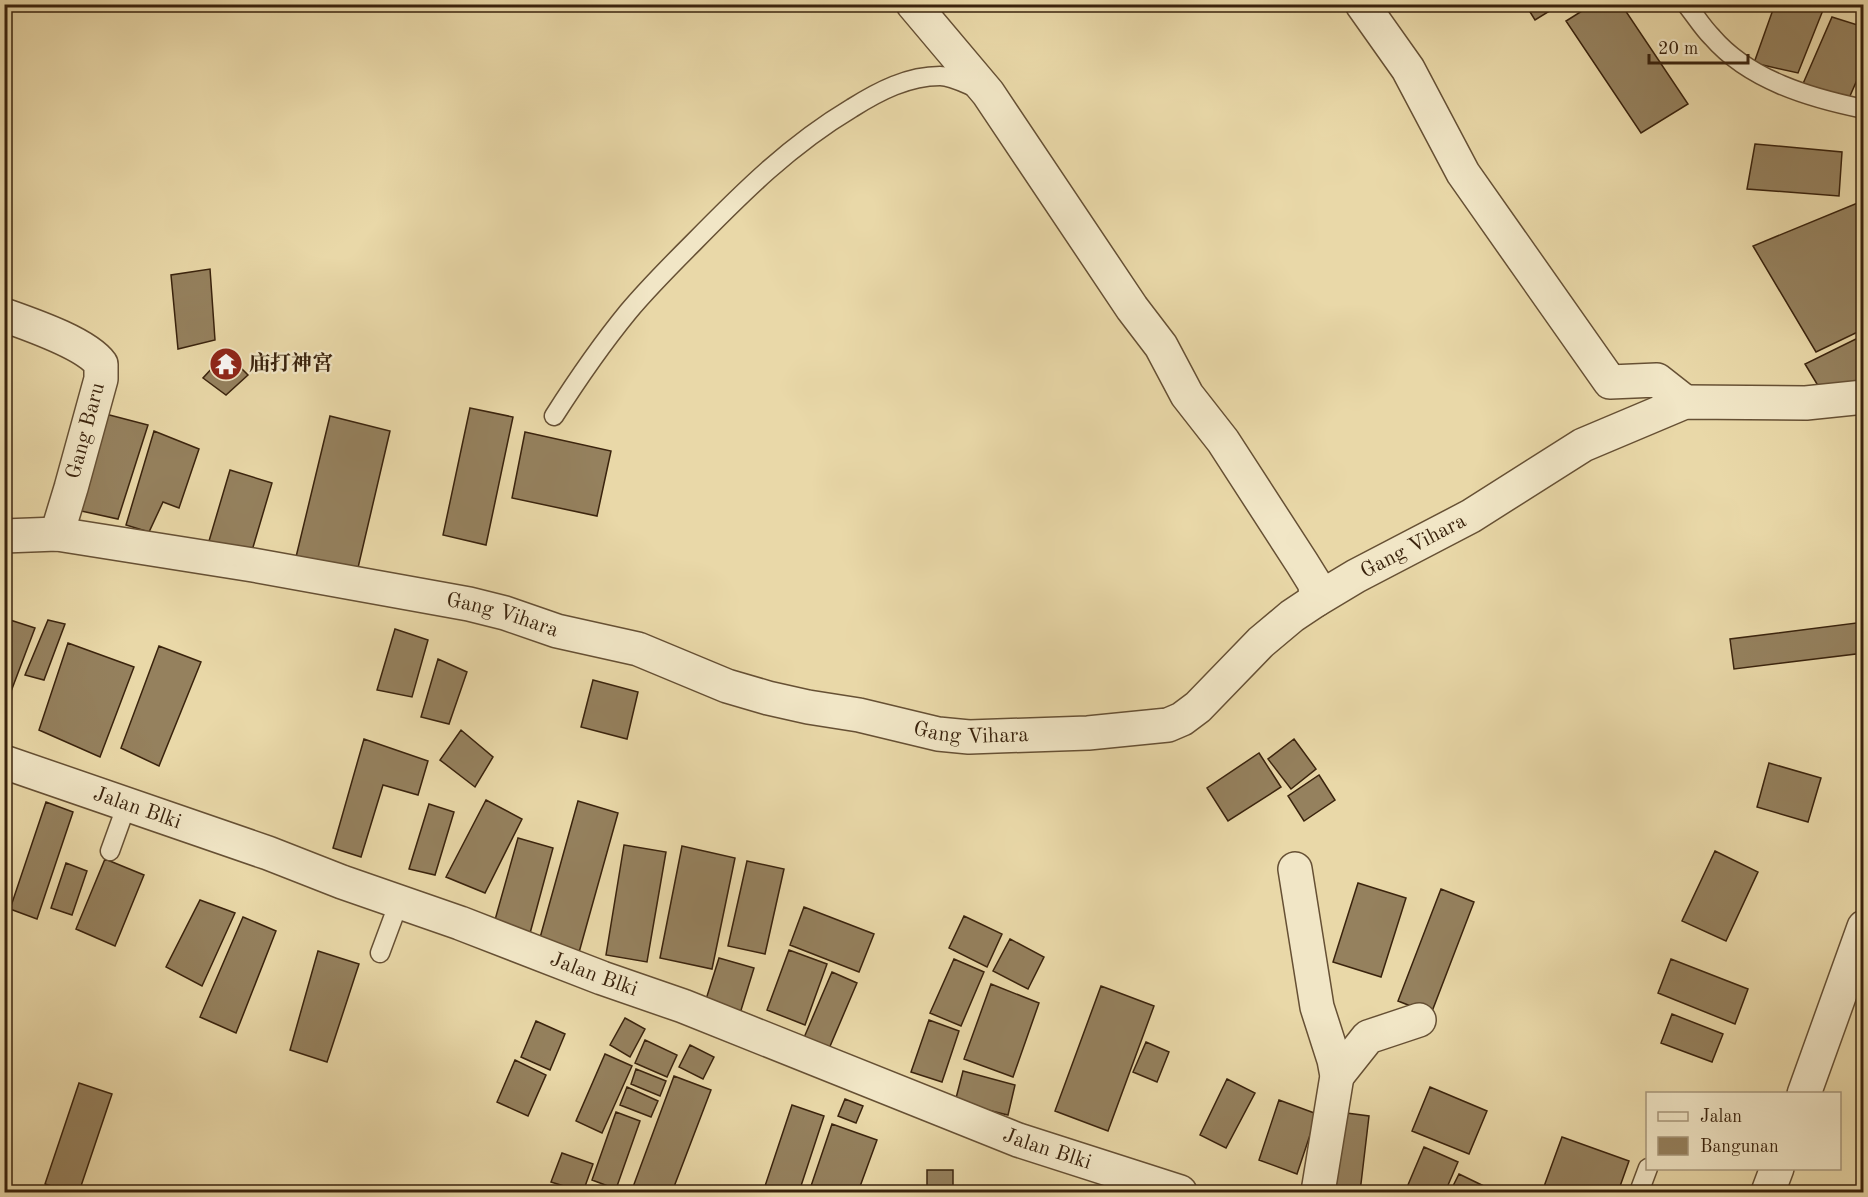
<svg xmlns="http://www.w3.org/2000/svg" width="1868" height="1197" font-family="'Old Standard TT','Noto Serif SC',serif">
	<rect width="100%" height="100%" fill="#e9d8a8"/>
	<filter id="stains"><feTurbulence type="fractalNoise" baseFrequency=".00333" numOctaves="4"/><feColorMatrix values="0 0 0 0 .2 0 0 0 0 .09 0 0 0 0 .02 0 0 0 .5 -.17"/></filter>
	<radialGradient id="worn" r=".72"><stop offset=".6" stop-color="#630" stop-opacity="0"/><stop offset="1" stop-color="#630" stop-opacity=".3"/></radialGradient>
	<path fill="#95815e" stroke="#3a230d" stroke-width="1.5" d="M 1525,4 L 1561,4 L 1535,20 Z
		M 1593,4 L 1621,4 L 1688,104 L 1641,133 L 1566,21 Z
		M 1775,4 L 1825,5 L 1798,73 L 1754,63 Z
		M 1832,17 L 1864,27 L 1864,64 L 1846,105 L 1802,86 Z
		M 1755,144 L 1842,152 L 1839,196 L 1747,189 Z
		M 1860,202 L 1864,213 L 1864,329 L 1816,352 L 1753,246 Z
		M 210,269 L 215,340 L 178,349 L 171,275 Z
		M 1864,335 L 1864,389 L 1823,394 L 1805,364 Z
		M 226,353 L 248,375 L 226,395 L 203,378 Z
		M 470,408 L 513,417 L 486,545 L 443,535 Z
		M 98,412 L 148,425 L 118,519 L 72,509 Z
		M 330,416 L 390,431 L 357,572 L 296,557 Z
		M 154,431 L 199,449 L 179,508 L 163,502 L 149,532 L 126,525 Z
		M 525,432 L 611,451 L 597,516 L 512,498 Z
		M 230,470 L 272,483 L 251,554 L 209,541 Z
		M 4,618 L 35,628 L 4,710 Z
		M 48,620 L 65,624 L 44,680 L 25,675 Z
		M 1864,622 L 1864,653 L 1734,669 L 1730,639 Z
		M 395,629 L 428,640 L 412,697 L 377,690 Z
		M 68,643 L 134,667 L 100,757 L 39,730 Z
		M 159,646 L 201,662 L 159,766 L 121,748 Z
		M 438,659 L 467,672 L 449,724 L 421,717 Z
		M 593,680 L 638,692 L 627,739 L 581,727 Z
		M 461,730 L 493,757 L 475,787 L 440,760 Z
		M 364,739 L 428,761 L 418,795 L 383,785 L 361,857 L 333,848 Z
		M 1294,739 L 1316,769 L 1291,789 L 1268,759 Z
		M 1259,753 L 1281,787 L 1228,821 L 1207,788 Z
		M 1769,763 L 1821,778 L 1808,822 L 1757,807 Z
		M 1319,775 L 1335,800 L 1304,821 L 1288,796 Z
		M 486,800 L 522,819 L 485,893 L 446,877 Z
		M 578,801 L 618,813 L 578,956 L 538,945 Z
		M 46,802 L 73,812 L 37,919 L 10,909 Z
		M 429,804 L 454,812 L 435,875 L 409,869 Z
		M 518,838 L 553,848 L 529,937 L 493,927 Z
		M 624,845 L 666,852 L 647,962 L 606,955 Z
		M 682,846 L 735,858 L 712,969 L 660,958 Z
		M 1715,851 L 1758,872 L 1726,941 L 1682,921 Z
		M 105,859 L 144,875 L 115,946 L 76,929 Z
		M 747,861 L 784,869 L 765,954 L 728,946 Z
		M 66,863 L 87,871 L 72,915 L 51,908 Z
		M 1358,883 L 1406,898 L 1381,977 L 1333,962 Z
		M 1441,889 L 1474,902 L 1431,1014 L 1398,1001 Z
		M 200,900 L 235,913 L 202,986 L 166,967 Z
		M 804,907 L 874,934 L 859,972 L 790,945 Z
		M 964,916 L 1002,934 L 987,967 L 949,948 Z
		M 243,917 L 276,931 L 236,1033 L 200,1017 Z
		M 1010,939 L 1044,957 L 1028,989 L 993,971 Z
		M 789,950 L 827,964 L 805,1025 L 767,1010 Z
		M 318,951 L 359,964 L 327,1062 L 290,1050 Z
		M 719,958 L 754,968 L 738,1020 L 703,1009 Z
		M 954,959 L 984,972 L 961,1026 L 930,1013 Z
		M 1671,959 L 1748,989 L 1735,1024 L 1658,993 Z
		M 832,972 L 857,983 L 825,1058 L 800,1047 Z
		M 991,984 L 1039,1003 L 1013,1077 L 964,1059 Z
		M 1101,986 L 1154,1006 L 1108,1131 L 1055,1111 Z
		M 1672,1014 L 1723,1034 L 1712,1062 L 1661,1043 Z
		M 625,1018 L 645,1029 L 630,1057 L 610,1045 Z
		M 929,1020 L 959,1031 L 942,1082 L 911,1072 Z
		M 536,1021 L 565,1034 L 550,1070 L 521,1057 Z
		M 645,1040 L 677,1055 L 667,1077 L 635,1063 Z
		M 1146,1042 L 1169,1052 L 1157,1082 L 1133,1072 Z
		M 690,1045 L 714,1057 L 703,1079 L 679,1067 Z
		M 605,1054 L 632,1066 L 602,1133 L 576,1121 Z
		M 515,1060 L 546,1075 L 528,1116 L 497,1102 Z
		M 636,1069 L 666,1081 L 660,1096 L 631,1084 Z
		M 963,1071 L 1015,1085 L 1008,1115 L 955,1102 Z
		M 674,1076 L 711,1090 L 672,1192 L 647,1192 L 633,1187 Z
		M 1227,1079 L 1255,1093 L 1226,1148 L 1200,1135 Z
		M 79,1083 L 112,1094 L 79,1192 L 70,1192 L 45,1184 Z
		M 627,1087 L 658,1101 L 651,1117 L 620,1105 Z
		M 1430,1087 L 1487,1111 L 1469,1154 L 1412,1131 Z
		M 845,1099 L 863,1106 L 856,1123 L 838,1116 Z
		M 1279,1100 L 1317,1114 L 1297,1174 L 1259,1160 Z
		M 792,1105 L 824,1116 L 799,1192 L 763,1192 Z
		M 1331,1111 L 1369,1116 L 1360,1192 L 1322,1192 Z
		M 616,1112 L 640,1121 L 616,1189 L 592,1180 Z
		M 832,1124 L 877,1140 L 858,1192 L 809,1192 Z
		M 1562,1137 L 1629,1161 L 1618,1192 L 1542,1192 Z
		M 1424,1147 L 1458,1162 L 1445,1192 L 1405,1192 Z
		M 562,1153 L 593,1164 L 583,1192 L 551,1182 Z
		M 927,1170 L 953,1170 L 953,1192 L 927,1192 Z
		M 1459,1174 L 1490,1189 L 1489,1192 L 1450,1192 Z
		M 887,1188 L 919,1189 L 919,1192 L 887,1192 Z"/>
	<g fill="none" stroke-linecap="round" stroke-linejoin="round">
		<defs>
			<path id="service" d="M 1686,4 C 1695,15 1702,27 1712,37 C 1749,80 1810,98 1864,109
				M 554,416 C 577,380 601,345 628,312 C 648,288 671,265 693,243 C 743,192 790,145 852,108 C 879,91 908,76 940,76 C 952,76 968,85 979,89
				M 110,851 L 127,804
				M 380,953 L 399,902
				M 1639,1192 L 1648,1168"/>
			<g id="minor">
				<path d="M 913,4 L 988,93 L 1132,308 L 1161,346 L 1187,395 L 1223,441 L 1302,563 L 1315,584 L 1316,600"/>
				<path d="M 1362,4 L 1408,69 L 1463,173 L 1610,382 L 1657,380 L 1685,402"/>
				<path d="M 4,315 C 29,324 86,343 101,364 L 101,379 L 71,488 L 57,534"/>
				<path id="s1" d="M 4,536 L 57,534 L 253,565 L 469,604 L 505,613 L 557,631 L 638,649 L 727,686 L 768,698 L 808,707 L 859,715 L 938,734 L 969,737 L 1088,733 L 1168,725 L 1182,719 L 1198,707 L 1261,642 L 1292,616 L 1316,600 L 1356,576 L 1471,516 L 1583,445 L 1685,402 L 1806,403 L 1864,397"/>
				<path id="s2" d="M 4,762 L 268,853 L 342,882 L 460,923 L 602,978 L 683,1006 L 1018,1140 L 1180,1192"/>
				<path d="M 1295,869 L 1317,1007 L 1334,1060 L 1337,1076 L 1318,1192"/>
				<path d="M 1337,1076 L 1368,1037 L 1419,1020"/>
				<path d="M 1804,1094 L 1864,927"/>
				<path d="M 1768,1192 L 1777,1168"/>
			</g>
		</defs>
		<use href="#service" stroke="#665034" stroke-width="21"/>
		<use href="#minor" stroke="#665034" stroke-width="36"/>
		<use href="#service" stroke="#f1e6c6" stroke-width="18"/>
		<use href="#minor" stroke="#f1e6c6" stroke-width="33"/>
	</g>
	<defs>
		<symbol id="temple-disc" viewBox="-11 -11 22 22"><circle r="9.5" fill="#8f2418" stroke="#f1e6c6"/><path d="M0-6L5-2H3V0L6.5 2.5H4V6H1.5V3h-3V6H-4V2.5H-6.5L-3 0V-2H-5Z" fill="#fff"/></symbol>
	</defs>
	<g fill-rule="evenodd">
		<use href="#temple-disc" x="207" y="345" width="38" height="38"/>
	</g>
	<g text-anchor="middle" dominant-baseline="central" stroke-width="4.5" stroke-linejoin="round" paint-order="stroke">
		<g font-size="21" font-weight="bold" fill="#3a230d" stroke="#f1e6c6" text-anchor="start">
			<text x="249" y="364">庙打神宮</text>
		</g>
		<g font-size="21" fill="#3a230d" stroke="#f1e6c6">
			<text transform="translate(86 431) rotate(-75)">Gang Baru</text>
			<text stroke="none"><textPath href="#s1" startOffset="1496">Gang Vihara</textPath></text>
			<text stroke="none"><textPath href="#s1" startOffset="506">Gang Vihara</textPath></text>
			<text stroke="none"><textPath href="#s1" startOffset="992">Gang Vihara</textPath></text>
			<text stroke="none"><textPath href="#s2" startOffset="141">Jalan Blki</textPath></text>
			<text stroke="none"><textPath href="#s2" startOffset="627">Jalan Blki</textPath></text>
			<text stroke="none"><textPath href="#s2" startOffset="1113">Jalan Blki</textPath></text>
		</g>
	</g>
	<rect width="1868" height="1197" fill="none" stroke="#e9d8a8" stroke-width="24"/>
	<rect x="6" y="6" width="1856" height="1185" fill="none" stroke="#3a230d" stroke-width="3"/>
	<rect x="12" y="12" width="1844" height="1173" fill="none" stroke="#3a230d" stroke-width="1.5"/>
	<rect x="1646" y="1092" width="195" height="78" fill="#f1e6c6" stroke="#a8987c" stroke-width="1.5"/>
	<rect x="1658" y="1112" width="30" height="9" fill="#f1e6c6" stroke="#a8987c" stroke-width="1.5"/>
	<text x="1700" y="1122" font-size="18" fill="#3a230d">Jalan</text>
	<rect x="1658" y="1137" width="30" height="18" fill="#95815e" stroke="#a8987c" stroke-width="1.5"/>
	<text x="1700" y="1152" font-size="18" fill="#3a230d">Bangunan</text>
	<path d="M1649 54v9h99v-9" fill="none" stroke="#3a230d" stroke-width="3"/>
	<text x="1658" y="54" font-size="18" fill="#3a230d" stroke="#f1e6c6" stroke-width="4.5" paint-order="stroke">20 m</text>
	<rect width="100%" height="100%" filter="url(#stains)"/>
	<rect width="100%" height="100%" fill="url(#worn)"/>
</svg>
